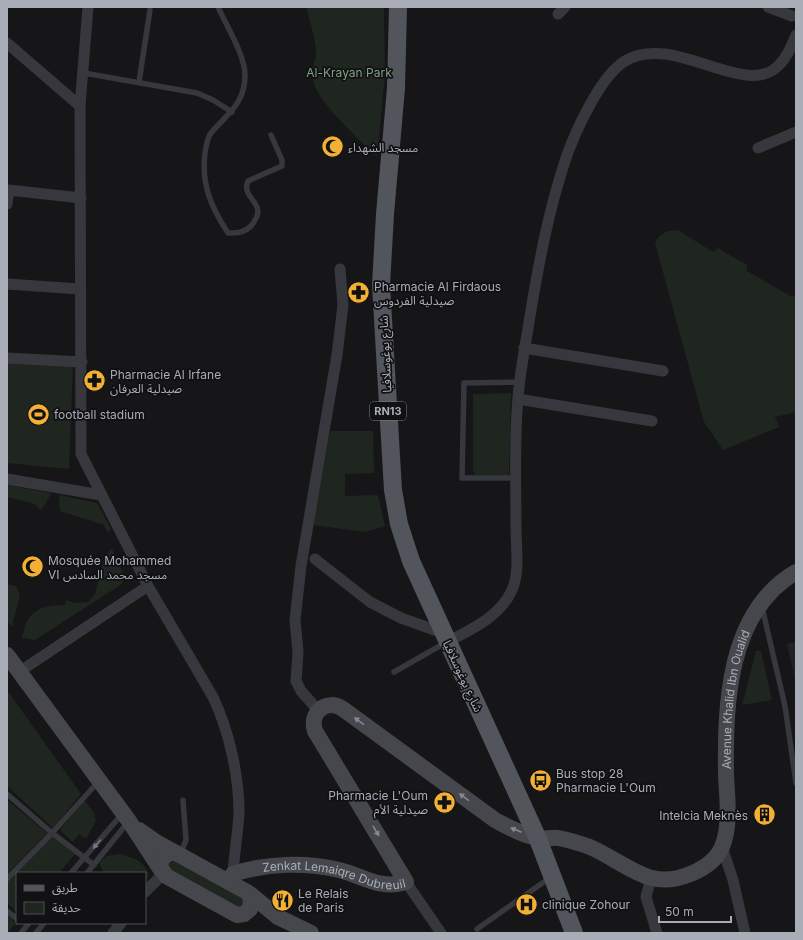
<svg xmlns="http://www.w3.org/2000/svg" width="803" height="940" font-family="Inter,'Noto Sans Arabic',sans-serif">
	<rect width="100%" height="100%" fill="#161618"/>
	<path fill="#222225" d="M 796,642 L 796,685 L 787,644 Z"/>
	<path fill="#1e261f" d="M 306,7 L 384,7 L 385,74 L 377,157 C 359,139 316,102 312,77 C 311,68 317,58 316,49 C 314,35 310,21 306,7 Z
		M 678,230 L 713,252 L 718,248 L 747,265 L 747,271 L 792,297 L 796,295 L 796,412 L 775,417 L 779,427 L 723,450 L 704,422 L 655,243 C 661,232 666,231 678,230 Z
		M 7,359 L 73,364 L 69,469 L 7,463 Z
		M 511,393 L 509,476 L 475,475 L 473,471 L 473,394 Z
		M 330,431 L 373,431 L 374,473 L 345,474 L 345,496 L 378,495 L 385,526 L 365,532 L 313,525 Z
		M 7,485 L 51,493 L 45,505 L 40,510 L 35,504 L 7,497 Z
		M 59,495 L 97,503 L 111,529 L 108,533 L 104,525 L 60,511 Z
		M 112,548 L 124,576 L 122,584 L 35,640 L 22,638 C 27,611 39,605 65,605 L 66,600 L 76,603 L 88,602 L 95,594 L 104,558 Z
		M 7,584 L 16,586 L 20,595 L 12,627 L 7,621 Z
		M 756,651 L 761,651 L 772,700 L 742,705 Z
		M 7,690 L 81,794 L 53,828 L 7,786 Z
		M 7,800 L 47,833 L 7,874 Z
		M 84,800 L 94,813 L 96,821 L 86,839 L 79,834 L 73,842 L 60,830 Z
		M 51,836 L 75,854 L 59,873 L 17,873 L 17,912 L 7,903 L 7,883 Z
		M 121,854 C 136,859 143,860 149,875 L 145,884 L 145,873 L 104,873 L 99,863 L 106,856 Z
		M 172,859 L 243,897 L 243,909 L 170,872 L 166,864 Z
		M 7,915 L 16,923 L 7,933 Z"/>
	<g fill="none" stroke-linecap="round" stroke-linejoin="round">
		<path stroke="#37383d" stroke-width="5.5" d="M 218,7 C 226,25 245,55 245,75 C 245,104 228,113 211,133 C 207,138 206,147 205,153 C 201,184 211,207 228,233 C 237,233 244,233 251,226 C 271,202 240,200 248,181 L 282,166 L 282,160 L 271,135
			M 84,73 L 197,93 L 213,100 L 232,112
			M 139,82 L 150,10
			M 515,478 L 462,478 L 464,383 L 520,382
			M 762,607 L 785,706 L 796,783
			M 394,672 L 445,643
			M 7,794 L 52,833 L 7,879
			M 180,855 L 186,840 L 183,800
			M 94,865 L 52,833 L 98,782
			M 71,873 L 122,814
			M 87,873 L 128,822
			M 7,911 L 17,919
			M 477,929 L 551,877
			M 21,933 L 29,923
			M 36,933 L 44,923"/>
		<path stroke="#37383d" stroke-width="11" d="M 88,7 L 80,106 L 81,454 L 148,586 L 213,697 C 229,731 239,775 239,813 C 238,833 234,854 233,874
			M 768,7 L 792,16
			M 558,14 L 565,7
			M 7,43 L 80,106
			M 758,148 L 796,132
			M 7,204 L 9,190 L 81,198
			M 7,284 L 80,289
			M 524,348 L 663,371
			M 7,358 L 82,362
			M 518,399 L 652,421
			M 7,479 L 101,495
			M 315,559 L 370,602 L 401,618 L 443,633
			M 448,642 C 471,629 500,617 512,590 C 520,572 516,548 516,528 C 516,485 514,441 518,398 C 520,370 526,343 530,316 C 539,262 548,213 565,161 C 574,134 600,76 625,61 C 674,31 747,102 780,64 C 788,56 792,45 796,35
			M 19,672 L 148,586
			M 318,710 L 301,691 L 296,681 L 298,652 L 295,620 L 301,566 L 337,355 L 343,305 L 340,269
			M 722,847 L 733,880 L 745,933
			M 651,878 L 646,897 L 657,933
			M 406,882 L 441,933
			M 145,892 L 163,874
			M 113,933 L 121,923"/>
		<g stroke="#45474d" stroke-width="16">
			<path d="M 7,655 L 129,821 L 161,870"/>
			<path d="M 139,830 L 156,842 L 176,853"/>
			<path d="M 176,853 L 247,892 L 251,898 L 250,909 L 244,914 L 237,915 L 166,876 L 160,866 C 161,857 167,852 176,853 Z"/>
			<path id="s1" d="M 229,882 L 233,874 C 266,863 306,862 339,870 C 364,876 379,890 406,882 L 315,731 C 309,712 327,698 343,709 L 495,820 C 508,827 522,835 537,838 C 543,840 551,837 558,838 C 569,840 579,843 590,847 C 609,855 634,874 652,878 C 675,884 712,870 722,847 C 731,825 727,798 726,775 C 725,706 727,612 796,572"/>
			<path d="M 250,894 L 278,917 L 311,933"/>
		</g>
		<path stroke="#53555c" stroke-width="18" d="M 398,7 L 396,88 L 385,214 L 381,285 L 393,490 L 399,524 L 411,561 L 538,839 L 574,933"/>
	</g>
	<defs><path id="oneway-solid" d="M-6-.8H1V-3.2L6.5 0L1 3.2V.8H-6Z"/></defs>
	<g fill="#858993">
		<use href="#oneway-solid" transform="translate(359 721) rotate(-144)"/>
		<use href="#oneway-solid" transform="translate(464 797) rotate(-144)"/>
		<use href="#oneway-solid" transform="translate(516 830) rotate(-157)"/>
		<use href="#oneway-solid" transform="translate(376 831) rotate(59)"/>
	</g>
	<use fill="#757881" href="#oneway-solid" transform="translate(97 844) rotate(131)"/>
	<defs>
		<symbol id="mosque-disc" viewBox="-11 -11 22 22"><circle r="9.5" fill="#f2b134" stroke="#111113"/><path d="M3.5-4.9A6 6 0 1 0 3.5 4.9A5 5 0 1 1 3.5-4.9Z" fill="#111"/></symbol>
		<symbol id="pharmacy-disc" viewBox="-11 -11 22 22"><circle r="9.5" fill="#f2b134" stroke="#111113"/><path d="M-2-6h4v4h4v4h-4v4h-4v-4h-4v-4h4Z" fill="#111"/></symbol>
		<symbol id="stadium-disc" viewBox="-11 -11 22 22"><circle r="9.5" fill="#f2b134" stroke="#111113"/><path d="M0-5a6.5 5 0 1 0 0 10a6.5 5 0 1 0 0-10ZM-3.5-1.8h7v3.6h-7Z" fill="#111"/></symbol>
		<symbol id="bus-disc" viewBox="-11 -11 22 22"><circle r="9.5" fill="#f2b134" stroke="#111113"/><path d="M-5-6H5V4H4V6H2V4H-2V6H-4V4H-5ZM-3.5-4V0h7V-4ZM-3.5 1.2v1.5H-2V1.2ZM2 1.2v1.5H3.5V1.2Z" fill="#111"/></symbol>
		<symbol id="building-disc" viewBox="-11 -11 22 22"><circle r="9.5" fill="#f2b134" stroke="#111113"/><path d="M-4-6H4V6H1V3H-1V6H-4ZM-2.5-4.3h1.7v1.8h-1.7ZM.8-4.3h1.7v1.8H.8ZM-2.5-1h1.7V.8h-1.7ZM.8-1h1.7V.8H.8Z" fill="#111"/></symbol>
		<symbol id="restaurant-disc" viewBox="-11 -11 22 22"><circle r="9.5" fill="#f2b134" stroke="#111113"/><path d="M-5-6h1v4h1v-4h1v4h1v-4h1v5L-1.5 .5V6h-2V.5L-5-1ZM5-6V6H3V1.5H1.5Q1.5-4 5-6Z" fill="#111"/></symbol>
		<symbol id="hospital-disc" viewBox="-11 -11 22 22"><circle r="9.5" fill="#f2b134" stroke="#111113"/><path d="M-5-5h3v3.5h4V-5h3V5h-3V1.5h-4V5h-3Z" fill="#111"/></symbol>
	</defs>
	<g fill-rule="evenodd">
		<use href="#mosque-disc" x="320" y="134" width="25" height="25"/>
		<use href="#pharmacy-disc" x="346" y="280" width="25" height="25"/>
		<use href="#pharmacy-disc" x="82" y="368" width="25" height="25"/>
		<use href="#stadium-disc" x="26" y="402" width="25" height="25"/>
		<use href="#mosque-disc" x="20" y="554" width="25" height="25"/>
		<use href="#bus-disc" x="528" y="768" width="25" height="25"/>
		<use href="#pharmacy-disc" x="432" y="790" width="25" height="25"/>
		<use href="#building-disc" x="752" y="802" width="25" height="25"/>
		<use href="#restaurant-disc" x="270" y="888" width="25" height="25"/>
		<use href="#hospital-disc" x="514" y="892" width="25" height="25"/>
	</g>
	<g text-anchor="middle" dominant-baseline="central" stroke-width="3.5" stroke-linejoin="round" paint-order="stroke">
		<rect fill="#111113" stroke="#7b7e86" stroke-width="1" x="370" y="402" width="36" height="18" rx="3"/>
		<g font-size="11" font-weight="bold" fill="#a8adb8">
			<text x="388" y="411">RN13</text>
		</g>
		<g font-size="12" fill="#7fa381" stroke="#111113">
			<text x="349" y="72">Al-Krayan Park</text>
		</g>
		<g font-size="12" fill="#a8adb8" stroke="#111113" text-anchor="start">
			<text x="348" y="147">مسجد الشهداء</text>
			<text x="374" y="286">Pharmacie Al Firdaous<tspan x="374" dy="14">صيدلية الفردوس</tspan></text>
			<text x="110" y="374">Pharmacie Al Irfane<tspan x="110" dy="14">صيدلية العرفان</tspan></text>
			<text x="54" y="414">football stadium</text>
			<text x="48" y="560">Mosquée Mohammed<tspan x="48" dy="14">VI مسجد محمد السادس</tspan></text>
			<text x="556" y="773">Bus stop 28<tspan x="556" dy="14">Pharmacie L'Oum</tspan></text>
			<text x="428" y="795" text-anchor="end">Pharmacie L'Oum<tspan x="428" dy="14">صيدلية الأم</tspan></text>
			<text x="748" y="815" text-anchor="end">Intelcia Meknès</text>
			<text x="298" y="893">Le Relais<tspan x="298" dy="14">de Paris</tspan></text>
			<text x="542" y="904">clinique Zohour</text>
		</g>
		<g font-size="12" fill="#a8adb8" stroke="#111113">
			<text transform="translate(385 354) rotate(-93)">شارع يوغوسلافيا</text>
			<text transform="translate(463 676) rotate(65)">شارع يوغوسلافيا</text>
			<text stroke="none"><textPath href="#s1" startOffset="999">Avenue Khalid Ibn Oualid</textPath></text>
			<text stroke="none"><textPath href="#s1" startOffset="112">Zenkat Lemaiqre Dubreuil</textPath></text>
		</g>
	</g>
	<rect width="803" height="940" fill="none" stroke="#a8adb8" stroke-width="16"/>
	<rect x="16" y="872" width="130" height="52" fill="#111113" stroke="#4d4f55"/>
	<rect x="24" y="885" width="20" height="6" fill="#53555c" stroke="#4d4f55"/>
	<text x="52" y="892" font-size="12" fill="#a8adb8">طريق</text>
	<rect x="24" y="902" width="20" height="12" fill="#1e261f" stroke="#4d4f55"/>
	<text x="52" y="912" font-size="12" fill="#a8adb8">حديقة</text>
	<path d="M659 916v6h72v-6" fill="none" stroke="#a8adb8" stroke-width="2"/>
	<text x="665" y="916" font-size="12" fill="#a8adb8" stroke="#111113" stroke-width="3" paint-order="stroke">50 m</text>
</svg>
